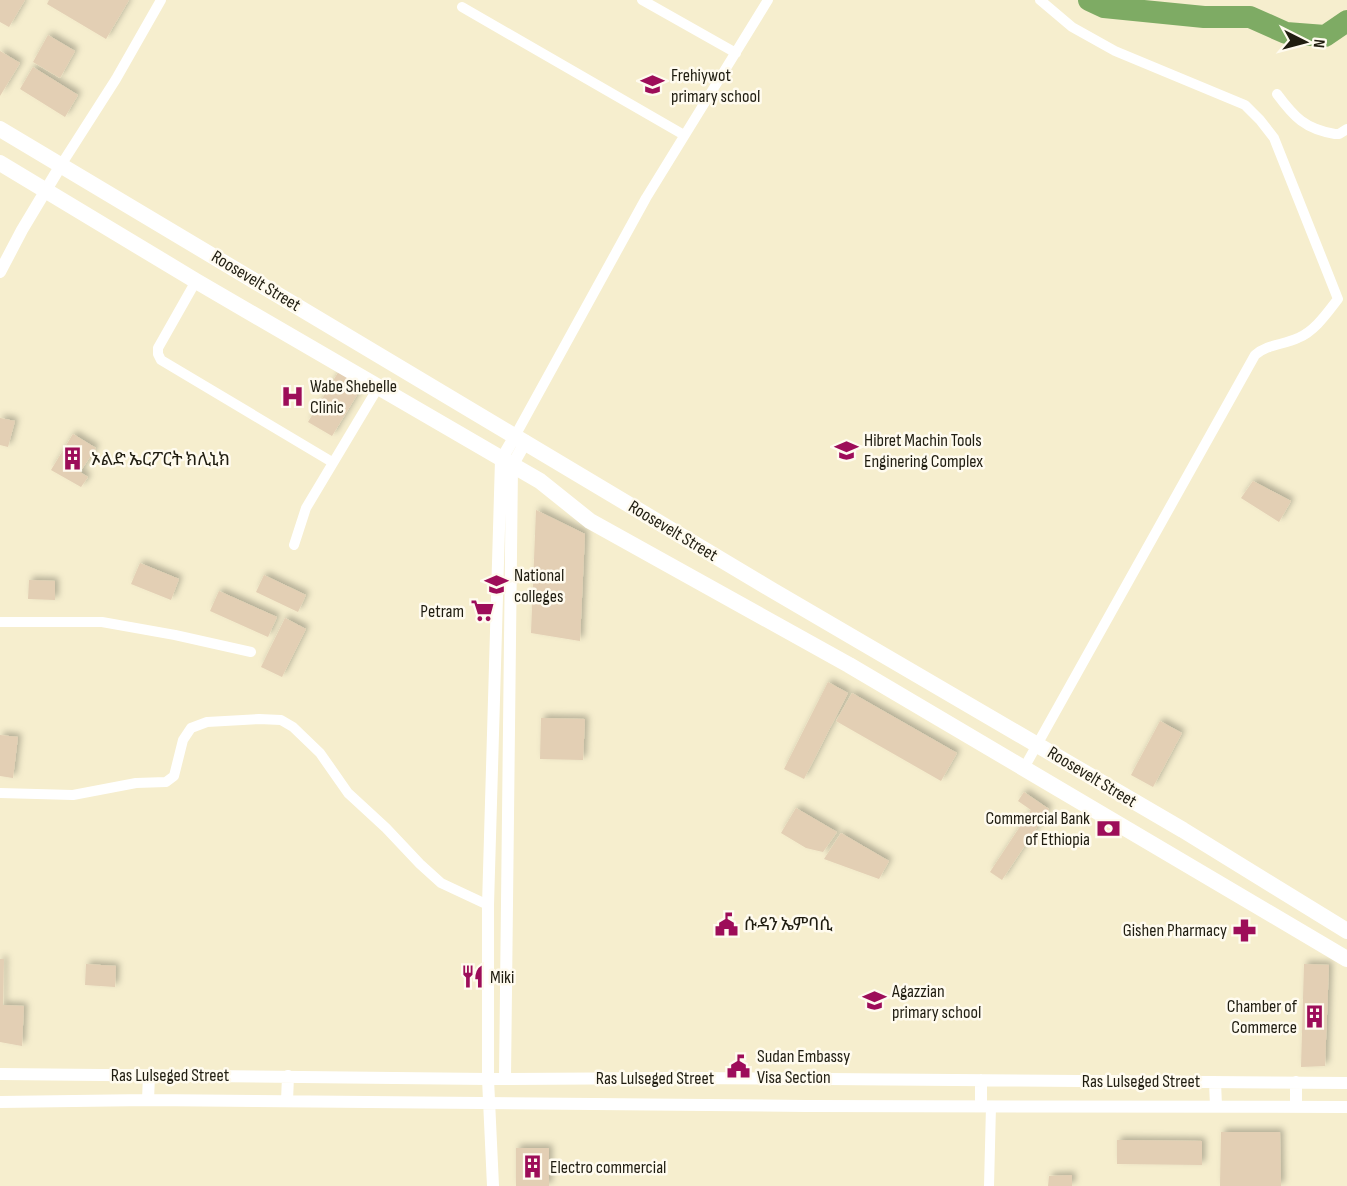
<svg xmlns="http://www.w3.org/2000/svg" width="1347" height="1186" font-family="'Sofia Sans Condensed','Noto Sans Ethiopic',sans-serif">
	<defs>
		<filter id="shadow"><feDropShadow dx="3.5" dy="-3.5" stdDeviation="3" flood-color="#0004"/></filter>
	</defs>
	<rect width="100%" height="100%" fill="#f6eece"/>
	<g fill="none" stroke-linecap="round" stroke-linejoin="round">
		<path stroke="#7eab64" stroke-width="22" d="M 1089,0 L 1104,7 L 1204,17 L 1250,17 L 1286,33 L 1325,36 L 1347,21"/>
	</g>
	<path fill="#e3cfb4" filter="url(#shadow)" d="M 0,0 L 25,0 L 9,27 L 0,22 Z
		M 49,0 L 129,0 L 106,39 L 47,4 Z
		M 48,35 L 75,51 L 60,78 L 33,62 Z
		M 0,51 L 20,63 L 0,96 Z
		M 33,67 L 78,95 L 65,117 L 20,89 Z
		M 339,371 L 363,385 L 332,436 L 308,422 Z
		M 0,418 L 15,421 L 8,447 L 0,445 Z
		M 73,434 L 96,448 L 80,472 L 88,477 L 81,487 L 51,470 Z
		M 1253,481 L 1291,501 L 1279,522 L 1241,498 Z
		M 536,510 L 585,534 L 580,641 L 531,633 Z
		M 140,563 L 179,579 L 171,600 L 131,584 Z
		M 264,575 L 306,595 L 298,612 L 256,592 Z
		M 29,580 L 55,581 L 55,600 L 28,599 Z
		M 219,591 L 277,617 L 268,637 L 210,611 Z
		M 285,618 L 306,629 L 282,677 L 261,667 Z
		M 828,682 L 848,693 L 804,779 L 784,769 Z
		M 852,693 L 957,753 L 941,781 L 836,721 Z
		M 541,718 L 585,719 L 583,760 L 540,759 Z
		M 1160,721 L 1182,733 L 1153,787 L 1131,775 Z
		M 0,735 L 18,737 L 13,778 L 0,776 Z
		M 1024,792 L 1049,809 L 1002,880 L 990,872 L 1031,810 L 1018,801 Z
		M 796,808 L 837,832 L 823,852 L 806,848 L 781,833 Z
		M 841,833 L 889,861 L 879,879 L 824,859 Z
		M 0,959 L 4,959 L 3,1005 L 24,1006 L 22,1046 L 0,1042 Z
		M 86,964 L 116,966 L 115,987 L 85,985 Z
		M 1304,964 L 1329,965 L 1325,1066 L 1301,1067 Z
		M 1221,1132 L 1280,1132 L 1281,1186 L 1220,1186 Z
		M 1117,1140 L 1202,1141 L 1202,1165 L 1117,1164 Z
		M 516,1148 L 549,1148 L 549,1186 L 516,1186 Z
		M 1072,1175 L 1072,1186 L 1048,1186 L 1049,1176 Z"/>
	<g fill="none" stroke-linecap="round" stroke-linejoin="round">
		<path stroke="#fff" stroke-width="10" d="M 642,0 L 736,53
			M 462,7 L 684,135
			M 1277,94 C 1294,117 1305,129 1335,134 L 1339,134 L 1347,129
			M 61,165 L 116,79 L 161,0
			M 196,281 L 158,348 L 158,354 L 161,360 L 332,462
			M 515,436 L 646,198 L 768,0
			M 294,545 L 306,508 L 379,386
			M 0,622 L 102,622 L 175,635 L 251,652
			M 1024,768 L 1255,355 C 1268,344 1283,345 1298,338 C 1315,331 1327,313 1338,299 L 1274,138 L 1260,120 L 1245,105 L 1115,51 L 1072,27 L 1040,0
			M 0,793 L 73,795 L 136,783 L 166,782 L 174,776 L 183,740 L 191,728 L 207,722 L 259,719 L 281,720 L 293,727 L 320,753 L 348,793 L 386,828 L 420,864 L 441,883 L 488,905
			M 989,1186 L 991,1106"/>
		<path stroke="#fff" stroke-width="12" d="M 0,272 L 22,230 L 61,165
			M 0,1074 L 488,1079 L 682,1078 L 1347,1083
			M 505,1078 L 512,466 L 526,441
			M 1215,1082 L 1216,1106
			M 1296,1082 L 1296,1107
			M 148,1100 L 149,1075
			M 287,1101 L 288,1076
			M 0,1102 L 148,1100 L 807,1106 L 1347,1107
			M 981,1106 L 981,1080
			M 493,1186 L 488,1079 L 488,905 L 501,460 L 515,436"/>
		<path stroke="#fff" stroke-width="16" d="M 0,129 L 772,590 L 1183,830 L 1347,931
			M 0,163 L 196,281 L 540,481 L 590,521 L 849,665 L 1347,959"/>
	</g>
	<defs>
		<symbol id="school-bare" viewBox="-9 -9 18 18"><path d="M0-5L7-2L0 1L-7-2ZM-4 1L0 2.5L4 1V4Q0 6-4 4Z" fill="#9d0d59" stroke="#fffbef" stroke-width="2.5" paint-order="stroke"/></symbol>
		<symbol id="hospital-bare" viewBox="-9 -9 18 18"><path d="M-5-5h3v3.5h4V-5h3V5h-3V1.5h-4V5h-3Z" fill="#9d0d59" stroke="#fffbef" stroke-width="2.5" paint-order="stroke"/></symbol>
		<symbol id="university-bare" viewBox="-9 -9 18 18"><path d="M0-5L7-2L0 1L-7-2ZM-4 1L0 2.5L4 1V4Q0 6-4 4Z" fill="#9d0d59" stroke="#fffbef" stroke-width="2.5" paint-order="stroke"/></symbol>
		<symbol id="building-bare" viewBox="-9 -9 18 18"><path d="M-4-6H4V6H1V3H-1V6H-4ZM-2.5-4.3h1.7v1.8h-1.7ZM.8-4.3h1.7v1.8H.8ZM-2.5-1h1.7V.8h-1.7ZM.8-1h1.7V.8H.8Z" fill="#9d0d59" stroke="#fffbef" stroke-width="2.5" paint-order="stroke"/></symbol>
		<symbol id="supermarket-bare" viewBox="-9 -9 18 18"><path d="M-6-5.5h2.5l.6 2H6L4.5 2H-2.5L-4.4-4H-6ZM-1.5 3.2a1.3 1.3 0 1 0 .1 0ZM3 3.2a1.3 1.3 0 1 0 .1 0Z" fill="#9d0d59" stroke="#fffbef" stroke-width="2.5" paint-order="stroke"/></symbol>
		<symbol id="bank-bare" viewBox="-9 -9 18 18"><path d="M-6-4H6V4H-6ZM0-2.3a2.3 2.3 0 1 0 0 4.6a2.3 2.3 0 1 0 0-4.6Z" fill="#9d0d59" stroke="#fffbef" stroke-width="2.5" paint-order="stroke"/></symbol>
		<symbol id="civic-bare" viewBox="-9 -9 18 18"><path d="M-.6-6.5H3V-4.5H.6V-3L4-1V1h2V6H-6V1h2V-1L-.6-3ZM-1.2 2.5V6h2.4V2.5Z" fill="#9d0d59" stroke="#fffbef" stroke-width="2.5" paint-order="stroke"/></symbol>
		<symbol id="pharmacy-bare" viewBox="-9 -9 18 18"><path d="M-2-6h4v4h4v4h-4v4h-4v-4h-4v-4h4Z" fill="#9d0d59" stroke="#fffbef" stroke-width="2.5" paint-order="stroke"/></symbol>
		<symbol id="restaurant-bare" viewBox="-9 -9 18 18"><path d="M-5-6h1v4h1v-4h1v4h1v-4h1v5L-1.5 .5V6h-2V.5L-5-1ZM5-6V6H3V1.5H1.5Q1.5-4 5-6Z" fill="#9d0d59" stroke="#fffbef" stroke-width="2.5" paint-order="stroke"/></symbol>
	</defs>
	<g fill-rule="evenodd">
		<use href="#school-bare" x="636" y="68" width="33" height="33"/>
		<use href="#hospital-bare" x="276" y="380" width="33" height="33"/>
		<use href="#university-bare" x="830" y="434" width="33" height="33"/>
		<use href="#building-bare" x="56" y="442" width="33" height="33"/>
		<use href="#school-bare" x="480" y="568" width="33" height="33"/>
		<use href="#supermarket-bare" x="466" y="594" width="33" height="33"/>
		<use href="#bank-bare" x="1092" y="812" width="33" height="33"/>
		<use href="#civic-bare" x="710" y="908" width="33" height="33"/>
		<use href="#pharmacy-bare" x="1228" y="914" width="33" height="33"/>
		<use href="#restaurant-bare" x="456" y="960" width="33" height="33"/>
		<use href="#school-bare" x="858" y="984" width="33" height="33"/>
		<use href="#building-bare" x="1298" y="1000" width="33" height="33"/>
		<use href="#civic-bare" x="722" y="1050" width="33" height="33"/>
		<use href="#building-bare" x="516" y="1150" width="33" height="33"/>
	</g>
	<g text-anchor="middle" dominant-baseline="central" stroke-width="5" stroke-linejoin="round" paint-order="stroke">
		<g font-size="18" fill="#201d11" stroke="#fffbef" text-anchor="start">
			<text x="671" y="75">Frehiywot<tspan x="671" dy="21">primary school</tspan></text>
			<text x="310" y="386">Wabe Shebelle<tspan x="310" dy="21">Clinic</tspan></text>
			<text x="864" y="440">Hibret Machin Tools<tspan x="864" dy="21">Enginering Complex</tspan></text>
			<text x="91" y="459">ኦልድ ኤርፖርት ክሊኒክ</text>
			<text x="514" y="575">National<tspan x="514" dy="21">colleges</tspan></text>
			<text x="464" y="611" text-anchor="end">Petram</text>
			<text x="1090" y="818" text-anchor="end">Commercial Bank<tspan x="1090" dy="21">of Ethiopia</tspan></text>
			<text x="744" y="924">ሱዳን ኤምባሲ</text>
			<text x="1227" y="930" text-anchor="end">Gishen Pharmacy</text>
			<text x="490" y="977">Miki</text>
			<text x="892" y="991">Agazzian<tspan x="892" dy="21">primary school</tspan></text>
			<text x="1297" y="1006" text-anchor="end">Chamber of<tspan x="1297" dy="21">Commerce</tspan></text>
			<text x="757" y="1056">Sudan Embassy<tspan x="757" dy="21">Visa Section</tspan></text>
			<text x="550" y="1167">Electro commercial</text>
		</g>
		<g font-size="18" fill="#201d11" stroke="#fffbef">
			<text transform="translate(256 281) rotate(31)">Roosevelt Street</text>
			<text transform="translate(673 531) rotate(31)">Roosevelt Street</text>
			<text transform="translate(1092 777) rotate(31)">Roosevelt Street</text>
			<text x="170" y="1075">Ras Lulseged Street</text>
			<text x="655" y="1078">Ras Lulseged Street</text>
			<text x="1141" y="1081">Ras Lulseged Street</text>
		</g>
	</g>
	<g transform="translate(1305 42) rotate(96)" stroke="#fffbef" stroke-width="4.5" paint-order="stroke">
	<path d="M0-4.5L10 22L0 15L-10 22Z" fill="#201d11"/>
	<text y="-9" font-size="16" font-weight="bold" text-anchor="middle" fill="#201d11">N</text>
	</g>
</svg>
